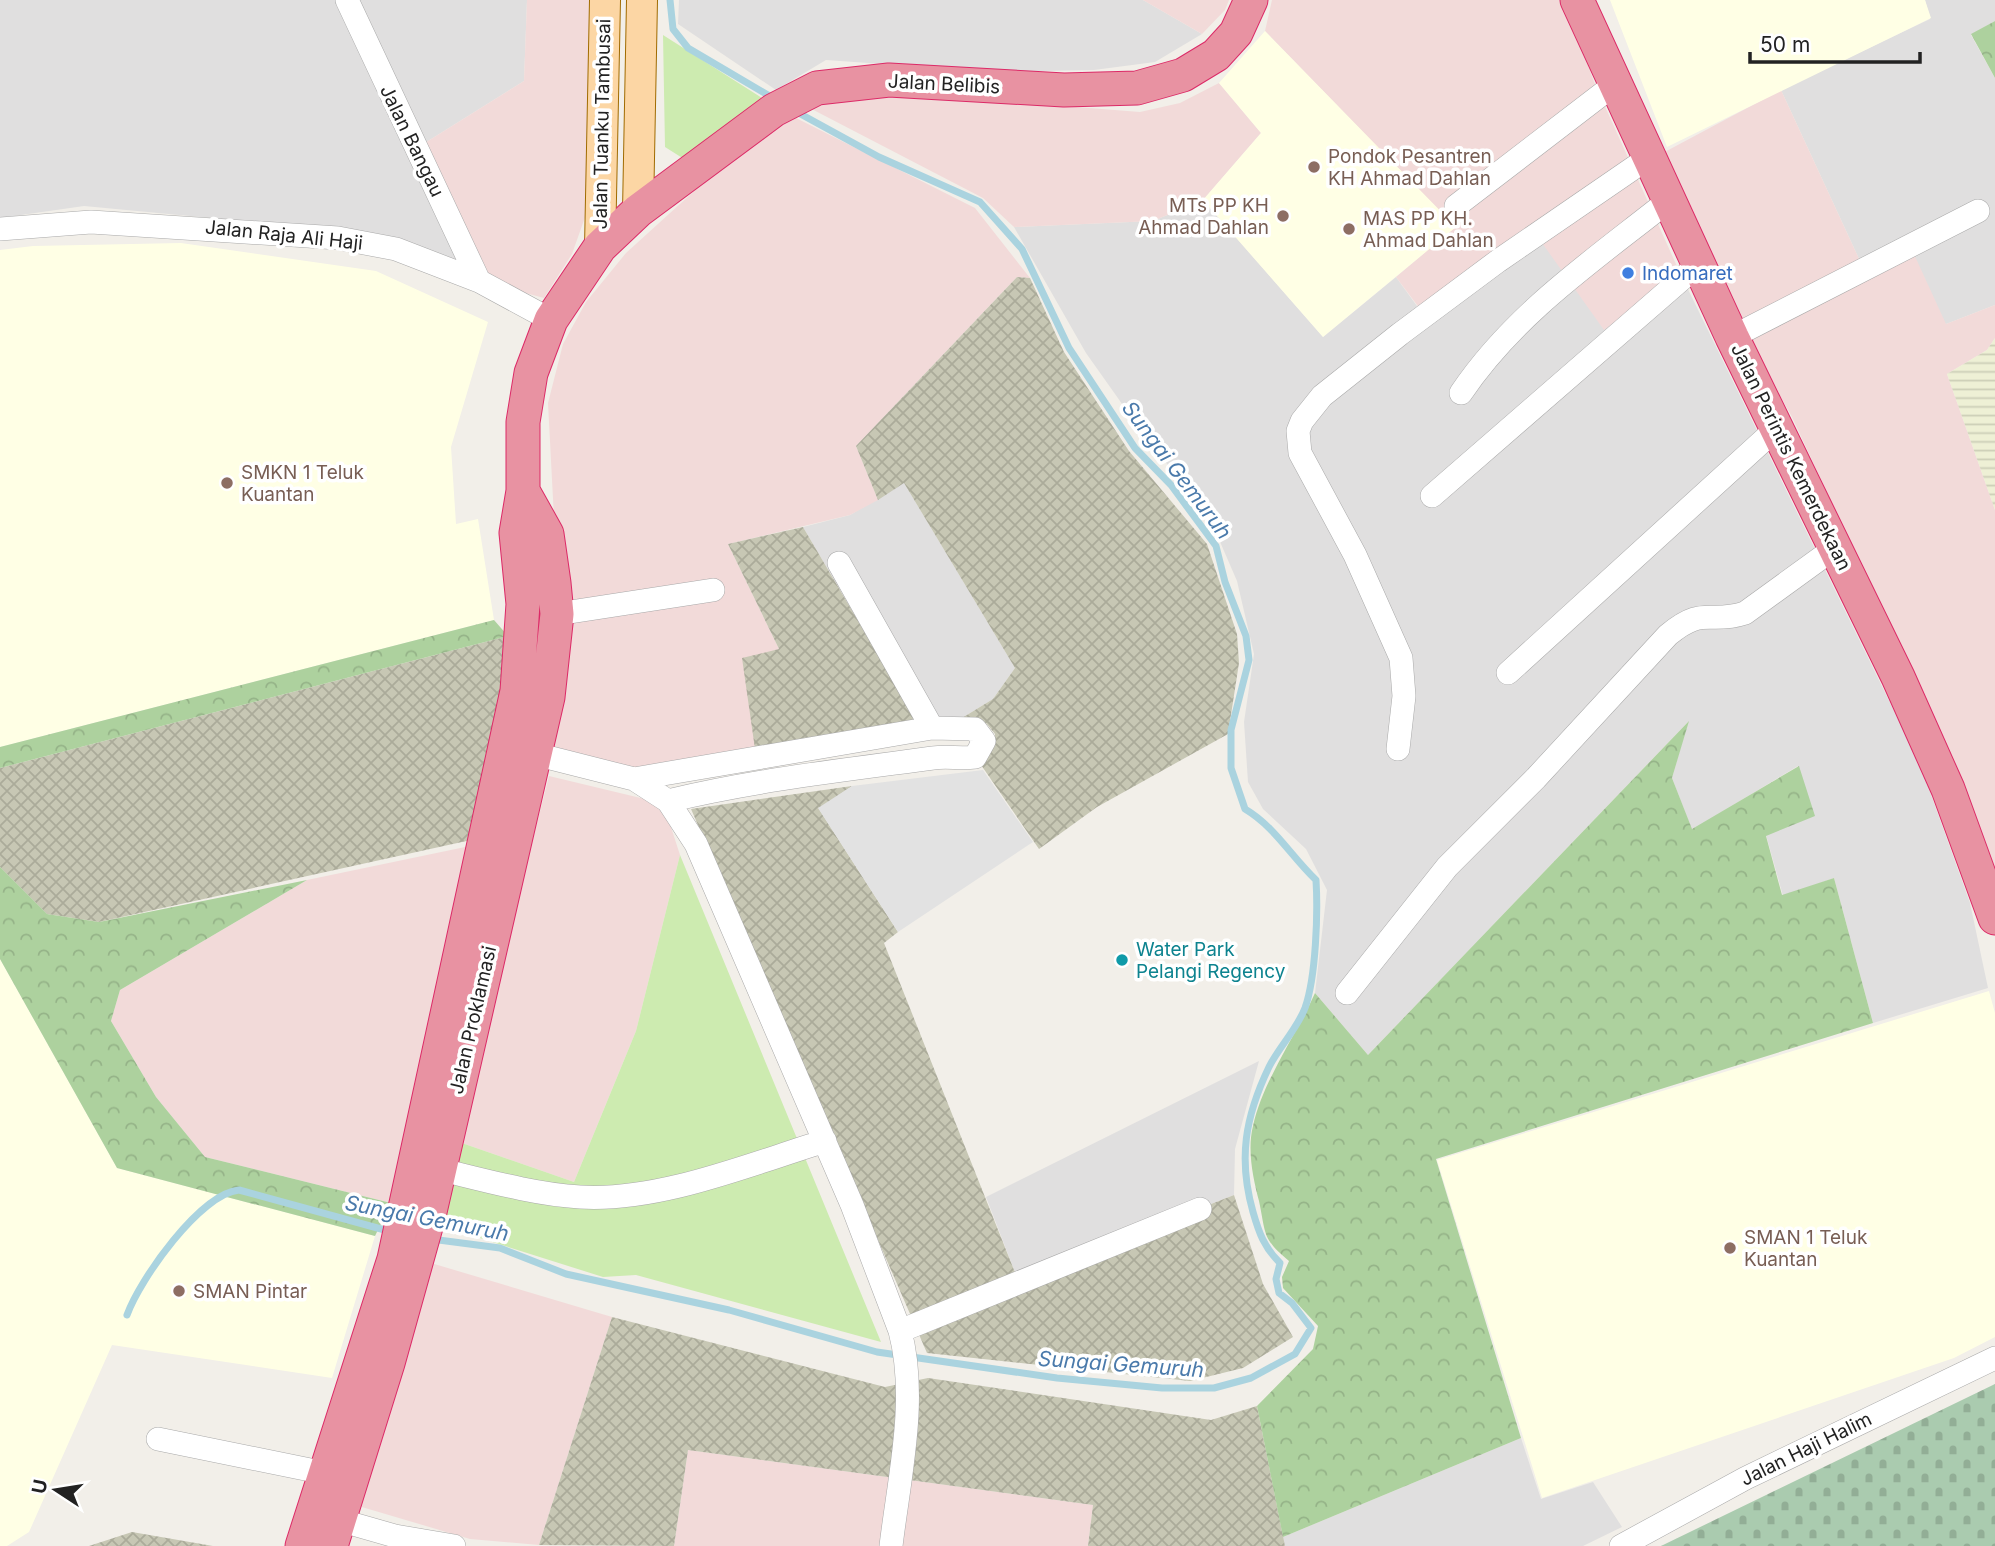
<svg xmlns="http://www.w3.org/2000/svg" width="1995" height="1546" font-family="Inter,sans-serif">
	<defs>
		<pattern id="construction-cross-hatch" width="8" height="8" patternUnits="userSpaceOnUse" patternTransform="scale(1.75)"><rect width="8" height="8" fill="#c7c7b4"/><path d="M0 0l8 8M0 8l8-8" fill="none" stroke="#abab9a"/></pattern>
		<pattern id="farmland-rules" width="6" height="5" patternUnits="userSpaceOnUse" patternTransform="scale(1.75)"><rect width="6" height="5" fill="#eef0d5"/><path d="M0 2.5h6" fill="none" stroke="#ccceb7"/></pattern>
		<pattern id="forest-crowns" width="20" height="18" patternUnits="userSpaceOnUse" patternTransform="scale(1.75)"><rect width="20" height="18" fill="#add19e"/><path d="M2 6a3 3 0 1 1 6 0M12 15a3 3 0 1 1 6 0" fill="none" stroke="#95b388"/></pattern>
		<pattern id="cemetery-stones" width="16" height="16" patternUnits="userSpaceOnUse" patternTransform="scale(1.75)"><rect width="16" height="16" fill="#aacbaf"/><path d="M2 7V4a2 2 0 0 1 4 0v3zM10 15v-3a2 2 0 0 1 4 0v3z" fill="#92ae96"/></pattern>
	</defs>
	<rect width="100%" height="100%" fill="#f2efe9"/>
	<path fill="#e0dfdf" d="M 0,0 L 527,0 L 524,81 L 420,146 L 485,272 L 380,234 L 84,206 L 0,218 Z
		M 679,0 L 1143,0 L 1202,34 L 1155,62 L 1094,70 L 996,72 L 826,60 L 776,90 L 678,24 Z
		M 1925,0 L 1995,0 L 1995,21 L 1971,35 L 1995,78 L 1995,305 L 1946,324 L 1866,274 L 1781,90 L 1930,19 Z
		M 1203,200 L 1323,337 L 1396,277 L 1422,313 L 1535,233 L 1680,273 L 1920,764 L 1970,903 L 1988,988 L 1873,1023 L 1834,878 L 1783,896 L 1766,835 L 1798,766 L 1692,830 L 1672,778 L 1688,722 L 1368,1055 L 1315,993 L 1327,890 L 1306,849 L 1263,809 L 1248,782 L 1244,722 L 1254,654 L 1237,581 L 1208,514 L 1149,442 L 1086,353 L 1014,227 L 1153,221 Z
		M 904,483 L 1015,668 L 993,699 L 962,718 L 918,723 L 803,527 L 850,515 Z
		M 1259,1061 L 1235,1149 L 1234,1195 L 1018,1280 L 986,1197 Z
		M 1521,1438 L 1541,1499 L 1593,1482 L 1622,1527 L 1583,1546 L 1285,1546 L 1283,1537 Z"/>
	<path fill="#f2dad9" d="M 527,0 L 596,0 L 595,189 L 572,254 L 544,298 L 503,287 L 485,272 L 420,146 L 524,81 Z
		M 1143,0 L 1229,0 L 1225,10 L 1202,34 Z
		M 1272,0 L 1565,0 L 1594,82 L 1680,273 L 1604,330 L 1535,233 L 1423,313 L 1396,277 L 1455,227 L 1265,31 Z
		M 1219,83 L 1261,133 L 1203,200 L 1153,221 L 1014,227 L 983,198 L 802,104 L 921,95 L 1140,112 L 1180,103 Z
		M 1781,90 L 1866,274 L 1913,252 L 1946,324 L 1995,305 L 1995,338 L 1987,350 L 1947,374 L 1995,510 L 1995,879 L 1940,736 L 1792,417 L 1725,299 L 1659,155 Z
		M 792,116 L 975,208 L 1030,278 L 1017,277 L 856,446 L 878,500 L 850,515 L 728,544 L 779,649 L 755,749 L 638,769 L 554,749 L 567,636 L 554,518 L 548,403 L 563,344 L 586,302 L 626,253 L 735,154 Z
		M 549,776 L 649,800 L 668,818 L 680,855 L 636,1031 L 574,1182 L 456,1141 Z
		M 470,846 L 391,1203 L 205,1157 L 156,1097 L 111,1021 L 120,990 L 307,880 Z
		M 431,1263 L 612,1317 L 539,1545 L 470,1539 L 355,1505 Z
		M 688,1450 L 1093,1505 L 1088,1546 L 674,1546 Z"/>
	<path fill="#ffffe5" d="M 1610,0 L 1925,0 L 1931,18 L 1667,147 Z
		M 1265,31 L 1456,227 L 1323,337 L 1203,200 L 1261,133 L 1219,83 Z
		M 181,243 L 376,271 L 488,322 L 451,447 L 456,524 L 478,519 L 494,620 L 0,747 L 0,250 L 33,246 Z
		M 0,959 L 117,1168 L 375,1236 L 332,1378 L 112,1345 L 29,1532 L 7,1546 L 0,1546 Z
		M 1989,991 L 1995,1013 L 1995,1337 L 1954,1358 L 1542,1498 L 1437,1160 Z"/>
	<path fill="url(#construction-cross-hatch)" d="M 1017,277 L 1030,278 L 1064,352 L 1129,451 L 1207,544 L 1237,634 L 1239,663 L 1228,734 L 1097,807 L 1039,849 L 979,762 L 995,745 L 995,734 L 986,723 L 962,718 L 993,699 L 1015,668 L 904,483 L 878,500 L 856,446 Z
		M 803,527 L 918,723 L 755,749 L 742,658 L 779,649 L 728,544 Z
		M 508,636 L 504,687 L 471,840 L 99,922 L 47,914 L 0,867 L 0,768 Z
		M 852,786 L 819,809 L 898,932 L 884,943 L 1018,1280 L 1234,1195 L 1263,1284 L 1293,1337 L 1243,1368 L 1190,1381 L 927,1353 L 691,809 Z
		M 612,1317 L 885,1387 L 928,1378 L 1211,1420 L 1257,1406 L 1285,1546 L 1088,1546 L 1093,1505 L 688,1450 L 674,1546 L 539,1545 Z
		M 132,1532 L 213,1546 L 89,1546 Z"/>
	<path fill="url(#farmland-rules)" d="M 1995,338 L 1995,510 L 1947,374 L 1987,350 Z"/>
	<path fill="#cdebb0" d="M 663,35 L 765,100 L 684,159 L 665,147 Z
		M 680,855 L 881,1342 L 636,1275 L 603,1277 L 439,1225 L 456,1141 L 574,1182 L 636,1031 Z"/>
	<path fill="url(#forest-crowns)" d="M 1995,21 L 1995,78 L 1971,34 Z
		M 494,620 L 508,636 L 0,768 L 0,747 Z
		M 1689,721 L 1672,778 L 1692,829 L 1799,766 L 1815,816 L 1766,836 L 1782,895 L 1834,878 L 1873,1023 L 1436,1159 L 1521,1438 L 1283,1537 L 1257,1406 L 1313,1349 L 1318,1326 L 1283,1288 L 1282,1277 L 1289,1261 C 1262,1239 1266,1234 1259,1201 C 1253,1178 1247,1150 1253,1126 C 1263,1080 1296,1036 1315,993 L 1368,1055 Z
		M 0,867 L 47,914 L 99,922 L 307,880 L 120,990 L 111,1021 L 156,1097 L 205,1157 L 391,1203 L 375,1236 L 117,1168 L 0,959 Z"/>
	<path fill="url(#cemetery-stones)" d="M 1995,1384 L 1995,1546 L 1661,1546 Z"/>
	<path fill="#e2e2e2" d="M 983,770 L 1033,842 L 898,932 L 818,808 L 852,786 Z"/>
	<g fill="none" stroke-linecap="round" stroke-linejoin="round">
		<path stroke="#aad3df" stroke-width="7" d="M 670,0 L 673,29 L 688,48 L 773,98
			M 431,1239 L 500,1248 L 566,1274 L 729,1310 L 877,1352 L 1057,1378 L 1162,1388 L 1214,1388 L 1251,1378 L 1295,1354 L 1311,1328 L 1292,1303 L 1279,1293 L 1276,1279 L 1280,1263 C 1264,1247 1259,1233 1253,1212 C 1238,1159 1245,1117 1269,1067 C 1279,1047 1297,1029 1305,1008 C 1316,977 1318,913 1316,880 C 1290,855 1275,827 1245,809 L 1231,768 L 1231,730 L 1249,660 L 1246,636 L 1225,582 L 1216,546 L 1171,485 L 1135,448 L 1069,348 L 1022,249 L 980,202 L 879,157 L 795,111
			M 127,1315 C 140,1279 200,1194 239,1190 L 392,1232"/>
		<defs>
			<path id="minor" d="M 347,0 L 479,281
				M 1456,206 L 1615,84
				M 0,229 L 91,222 L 338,238 L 396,249 L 479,281 L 551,320
				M 1732,337 L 1978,211
				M 1461,393 C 1515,313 1594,260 1668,201
				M 1432,496 L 1699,264
				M 839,563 L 932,728
				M 557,614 L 713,590
				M 1508,673 L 1778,427
				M 1398,749 L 1404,696 L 1401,658 L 1355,555 L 1300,453 L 1298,431 L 1302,421 L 1322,396 L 1400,334 L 1498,261 L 1648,158
				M 535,754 L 634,779 L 668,801 L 696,844 L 852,1205 L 900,1331 C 918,1399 899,1478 891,1546
				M 634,779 L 932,728 L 975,729 L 984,741 L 975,757 C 961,759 947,756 933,758 C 844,770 755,780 668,801
				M 1347,993 L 1447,867 L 1536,778 L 1668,635 C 1704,605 1708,625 1745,613 L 1836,547
				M 438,1169 C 484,1180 533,1194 580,1197 C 659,1202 750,1164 825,1141
				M 900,1331 L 1200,1209
				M 158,1439 L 325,1473
				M 339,1520 L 395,1536 L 454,1546
				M 1621,1546 L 1746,1478 L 1995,1358"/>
			<path id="major" d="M 638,211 L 642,0
				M 600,247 L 605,0"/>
			<path id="highway" d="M 1577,0 L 1732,337 L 1898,677 L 1948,789 L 1995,918
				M 302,1546 L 394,1259 L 517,691 L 523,604 L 516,533 L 523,491 L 523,422 L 531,373 L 551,320 L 600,247 L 638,211 L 774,110 L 817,88 L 889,80 L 1064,90 L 1137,88 L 1183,75 L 1216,55 L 1236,33 L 1251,0
				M 331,1546 L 388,1363 L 429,1216 L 548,697 L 557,614 L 554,583 L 547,534 L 523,491"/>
		</defs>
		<use href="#minor" stroke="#a9a9a9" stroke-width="24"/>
		<use href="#major" stroke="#a06b00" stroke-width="32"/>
		<use href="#highway" stroke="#dc2a67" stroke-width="35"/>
		<use href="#minor" stroke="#fff" stroke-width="23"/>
		<use href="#major" stroke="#fcd6a4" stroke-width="30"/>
		<use href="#highway" stroke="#e892a2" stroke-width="33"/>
	</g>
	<g fill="#8d6e63" stroke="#fff" stroke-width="2.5">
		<circle cx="1314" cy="167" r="7"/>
		<circle cx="1283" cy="216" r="7"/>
		<circle cx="1349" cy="229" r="7"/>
		<circle cx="227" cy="483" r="7"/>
		<circle cx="1730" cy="1248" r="7"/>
		<circle cx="179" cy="1291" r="7"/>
	</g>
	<circle fill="#3f7fe0" stroke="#fff" stroke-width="2.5" cx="1628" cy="273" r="7"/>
	<circle fill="#0f9aa8" stroke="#fff" stroke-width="2.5" cx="1122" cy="960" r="7"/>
	<g text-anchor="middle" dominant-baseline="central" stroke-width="7" stroke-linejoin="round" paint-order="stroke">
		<g font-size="19" fill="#222" stroke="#fff">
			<text transform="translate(944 84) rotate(3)">Jalan Belibis</text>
			<text transform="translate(602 124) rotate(-89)">Jalan Tuanku Tambusai</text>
			<text transform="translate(412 141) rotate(64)">Jalan Bangau</text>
			<text transform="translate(284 235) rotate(6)">Jalan Raja Ali Haji</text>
			<text transform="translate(1791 457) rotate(64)">Jalan Perintis Kemerdekaan</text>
			<text transform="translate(473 1020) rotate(-77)">Jalan Proklamasi</text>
			<text transform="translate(1806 1449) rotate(-26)">Jalan Haji Halim</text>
		</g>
		<g font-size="19" fill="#785e54" stroke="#fff" text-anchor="start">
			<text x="1328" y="156">Pondok Pesantren<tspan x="1328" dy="22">KH Ahmad Dahlan</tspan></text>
			<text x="1269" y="205" text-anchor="end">MTs PP KH<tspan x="1269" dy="22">Ahmad Dahlan</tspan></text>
			<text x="1363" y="218">MAS PP KH.<tspan x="1363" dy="22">Ahmad Dahlan</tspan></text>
			<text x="241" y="472">SMKN 1 Teluk<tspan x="241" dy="22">Kuantan</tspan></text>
			<text x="1744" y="1237">SMAN 1 Teluk<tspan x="1744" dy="22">Kuantan</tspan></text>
			<text x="193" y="1291">SMAN Pintar</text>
		</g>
		<g font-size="19" fill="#366cbe" stroke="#fff" text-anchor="start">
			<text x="1642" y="273">Indomaret</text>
		</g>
		<g font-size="19" fill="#0d838f" stroke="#fff" text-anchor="start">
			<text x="1136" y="949">Water Park<tspan x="1136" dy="22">Pelangi Regency</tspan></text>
		</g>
		<g font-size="21" font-style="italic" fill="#4a7aab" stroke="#fff">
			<text transform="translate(1177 470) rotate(53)">Sungai Gemuruh</text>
			<text transform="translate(427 1218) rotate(11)">Sungai Gemuruh</text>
			<text transform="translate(1121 1364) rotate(4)">Sungai Gemuruh</text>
		</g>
	</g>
	<g transform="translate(56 1490) rotate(282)" stroke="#ffffff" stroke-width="5" paint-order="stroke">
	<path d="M0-5L12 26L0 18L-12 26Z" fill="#222222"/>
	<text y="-10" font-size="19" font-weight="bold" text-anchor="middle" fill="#222222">U</text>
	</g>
	<path d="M1750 52v10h170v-10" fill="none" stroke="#222222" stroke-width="3.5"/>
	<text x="1760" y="52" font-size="21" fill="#222222" stroke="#ffffff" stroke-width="5" paint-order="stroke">50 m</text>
</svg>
